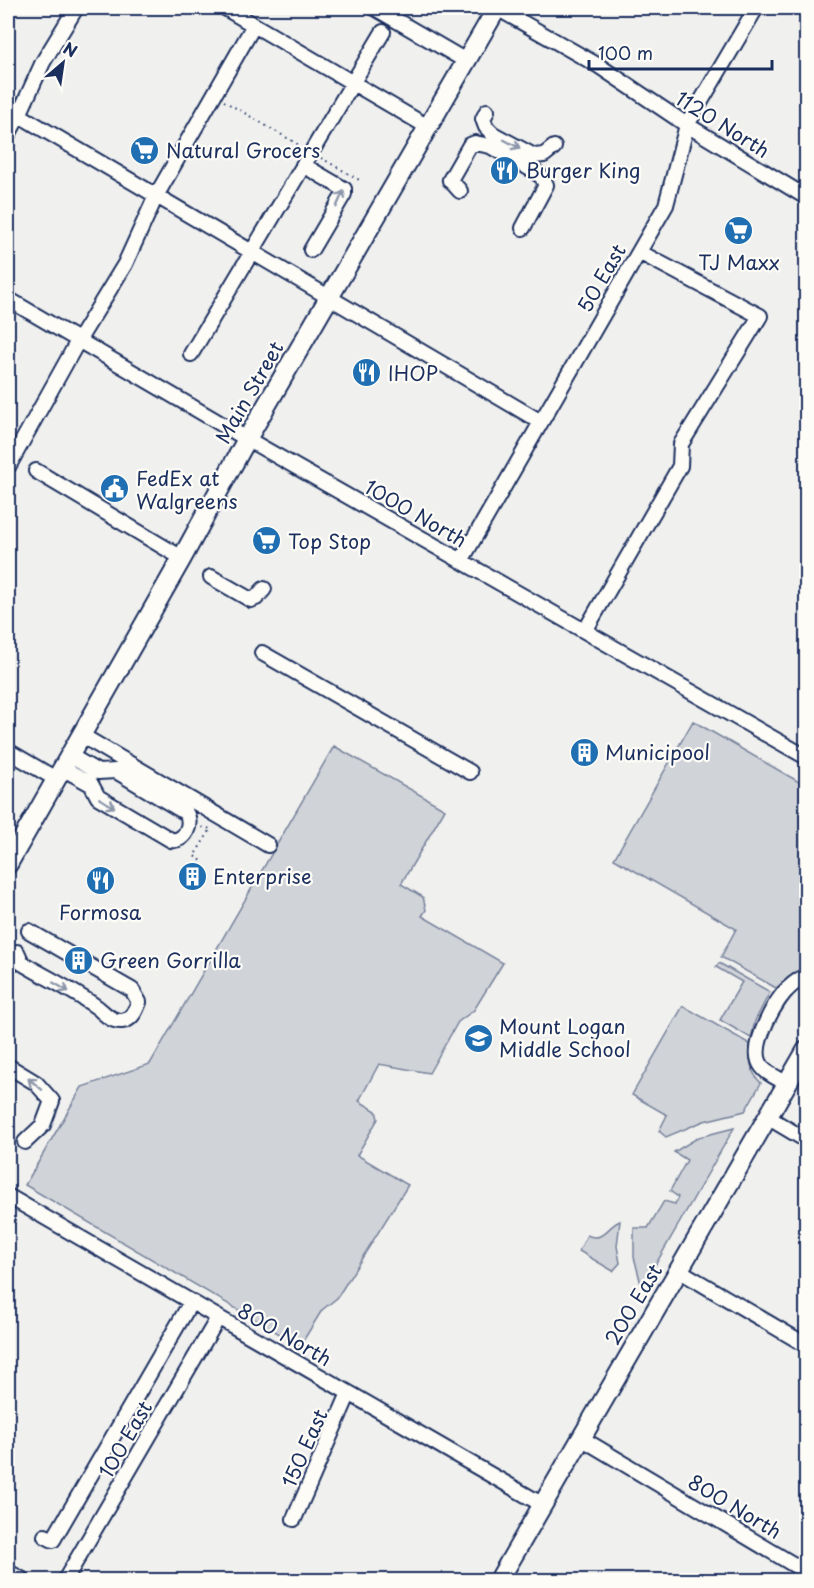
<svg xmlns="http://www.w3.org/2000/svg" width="814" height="1588" font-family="'Playpen Sans',sans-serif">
	<rect width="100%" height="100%" fill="#f0f0ee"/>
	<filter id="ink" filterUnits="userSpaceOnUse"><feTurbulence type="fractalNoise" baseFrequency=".0167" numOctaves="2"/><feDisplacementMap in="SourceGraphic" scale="12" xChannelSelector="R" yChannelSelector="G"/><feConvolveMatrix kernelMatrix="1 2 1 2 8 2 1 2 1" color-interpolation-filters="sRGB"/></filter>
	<g filter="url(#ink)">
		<path fill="#d0d3d8" stroke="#76819b" stroke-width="1.5" d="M 693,721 L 806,786 L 806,967 L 799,970 L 776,988 L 721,957 L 736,929 L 614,859 Z
			M 334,746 L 445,809 L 401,884 L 423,897 L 426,910 L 422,916 L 503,963 L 474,1010 L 458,1022 L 429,1073 L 379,1064 L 359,1101 L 376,1111 L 378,1119 L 357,1155 L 408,1185 L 337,1298 L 322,1310 L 300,1346 L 25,1185 L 82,1087 L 150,1064 Z
			M 719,963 L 770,992 L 755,1021 L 751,1038 L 720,1020 L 742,982 L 716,967 Z
			M 683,1006 L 750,1044 C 750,1060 749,1071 761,1083 L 745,1111 L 704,1121 L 666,1137 L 659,1131 L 667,1115 L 632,1095 Z
			M 734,1128 L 642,1288 L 634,1257 L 634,1228 L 648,1228 L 664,1201 L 675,1204 L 678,1197 L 670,1191 L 687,1160 L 674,1152 L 699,1137 Z
			M 620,1221 L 617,1246 L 620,1263 L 613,1271 L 579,1251 L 587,1235 C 603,1243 607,1226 620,1221 Z"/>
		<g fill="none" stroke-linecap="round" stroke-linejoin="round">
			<defs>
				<path id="minor" d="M 225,8 L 428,127
					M 375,8 L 466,61
					M 497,8 L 599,66 L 687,125 L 806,197
					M 487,111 L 483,119 L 486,127 L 493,134 L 534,156 L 544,155 L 554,147
					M 19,115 L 541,422
					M 8,135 L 19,115 L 43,62 L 76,8
					M 303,165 L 344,189 L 344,194 L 311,250
					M 460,191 L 450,180 L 470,145 L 475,143 L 490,146 L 534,171 L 542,177 L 546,185 L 523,228
					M 8,299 L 247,439 L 806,757
					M 191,354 L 383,32
					M 8,467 L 78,341 L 125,264 L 156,196 L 254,25
					M 36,471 L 182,558
					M 461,561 L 666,205 L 687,125 L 756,8
					M 211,577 L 251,600 L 256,598 L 264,589
					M 585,631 L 680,466 L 681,444 L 760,316 L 639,252
					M 262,653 L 470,772
					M 81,735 L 268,845
					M 8,751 L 56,779
					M 62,768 L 91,784 L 98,797 L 171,840 C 185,842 193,824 186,813 L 116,771 L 98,772 L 69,755
					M 17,952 L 22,963 C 47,978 74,991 98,1008 C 105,1014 112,1022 122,1021 C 132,1020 136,1010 139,1002 L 132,990 L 29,931
					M 8,1066 L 36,1083 L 52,1101 L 43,1125 L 25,1142
					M 788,1084 C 778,1078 763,1073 759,1061 C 752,1042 776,998 791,986 C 795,982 801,979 806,975
					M 769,1118 L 806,1140
					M 8,1196 L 543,1505
					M 680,1271 L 806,1345
					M 581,1438 L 806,1572
					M 294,1519 L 349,1393
					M 45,1536 L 53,1540 L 191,1302
					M 8,1572 L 23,1580
					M 65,1580 L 218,1318"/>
				<path id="major" d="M 8,864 L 182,558 L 247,439 L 497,8
					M 499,1580 L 806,1051"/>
			</defs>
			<use href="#minor" stroke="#1b2f5e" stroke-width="18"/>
			<use href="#major" stroke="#1b2f5e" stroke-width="22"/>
			<path stroke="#1b2f5e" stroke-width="2" stroke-dasharray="1.5 4.5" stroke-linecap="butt" d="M 224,101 L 299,145
				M 321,158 L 361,181
				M 202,827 L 211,829 L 194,856 L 204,862"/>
			<use href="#minor" stroke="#fdfcf7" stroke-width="14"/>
			<use href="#major" stroke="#fdfcf7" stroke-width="18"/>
		</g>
		<defs><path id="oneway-shaft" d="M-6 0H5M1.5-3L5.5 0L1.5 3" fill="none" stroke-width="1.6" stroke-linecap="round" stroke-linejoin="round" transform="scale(1.5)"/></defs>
		<g stroke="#8c96aa">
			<use href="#oneway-shaft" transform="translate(512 144) rotate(28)"/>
			<use href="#oneway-shaft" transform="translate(340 199) rotate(-66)"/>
			<use href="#oneway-shaft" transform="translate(107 803) rotate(31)"/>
			<use href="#oneway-shaft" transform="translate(61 987) rotate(30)"/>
			<use href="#oneway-shaft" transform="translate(35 1084) rotate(-141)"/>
		</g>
	</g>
	<defs>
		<symbol id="supermarket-disc" viewBox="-11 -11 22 22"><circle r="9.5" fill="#1f6fb2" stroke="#fdfcf7"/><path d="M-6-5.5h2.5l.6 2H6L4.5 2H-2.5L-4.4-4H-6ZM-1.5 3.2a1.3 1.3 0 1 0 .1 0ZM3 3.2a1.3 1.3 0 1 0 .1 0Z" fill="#fff"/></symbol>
		<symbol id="restaurant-disc" viewBox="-11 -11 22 22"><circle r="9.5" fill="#1f6fb2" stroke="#fdfcf7"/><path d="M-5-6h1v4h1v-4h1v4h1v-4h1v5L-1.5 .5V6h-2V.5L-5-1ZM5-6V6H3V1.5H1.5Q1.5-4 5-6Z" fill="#fff"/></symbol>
		<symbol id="civic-disc" viewBox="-11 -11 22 22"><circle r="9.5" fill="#1f6fb2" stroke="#fdfcf7"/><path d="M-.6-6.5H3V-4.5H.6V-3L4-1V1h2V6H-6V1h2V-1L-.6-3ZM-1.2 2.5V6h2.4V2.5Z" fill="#fff"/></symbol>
		<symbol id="building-disc" viewBox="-11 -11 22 22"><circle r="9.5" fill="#1f6fb2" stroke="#fdfcf7"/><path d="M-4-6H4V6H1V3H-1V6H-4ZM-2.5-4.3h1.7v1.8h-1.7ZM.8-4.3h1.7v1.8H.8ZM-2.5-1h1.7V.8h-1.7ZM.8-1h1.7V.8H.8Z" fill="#fff"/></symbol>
		<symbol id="school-disc" viewBox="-11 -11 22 22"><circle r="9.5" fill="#1f6fb2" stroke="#fdfcf7"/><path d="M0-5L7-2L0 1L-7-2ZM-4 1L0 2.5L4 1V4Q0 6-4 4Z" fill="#fff"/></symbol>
	</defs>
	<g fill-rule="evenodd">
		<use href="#supermarket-disc" x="128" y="134" width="33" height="33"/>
		<use href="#restaurant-disc" x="488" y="154" width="33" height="33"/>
		<use href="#supermarket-disc" x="722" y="214" width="33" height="33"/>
		<use href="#restaurant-disc" x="350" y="356" width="33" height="33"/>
		<use href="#civic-disc" x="98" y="472" width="33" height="33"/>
		<use href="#supermarket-disc" x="250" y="524" width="33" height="33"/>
		<use href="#building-disc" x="568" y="736" width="33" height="33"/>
		<use href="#building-disc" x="176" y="860" width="33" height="33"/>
		<use href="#restaurant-disc" x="84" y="864" width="33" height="33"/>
		<use href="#building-disc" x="62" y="944" width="33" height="33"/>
		<use href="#school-disc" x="462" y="1022" width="33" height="33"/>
	</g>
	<g text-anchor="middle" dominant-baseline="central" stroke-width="4.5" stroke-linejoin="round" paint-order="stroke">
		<g font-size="20" fill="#1b2f5e" stroke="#fdfcf7">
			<text transform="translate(723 124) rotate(32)">1120 North</text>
			<text transform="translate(601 278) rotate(-60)">50 East</text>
			<text transform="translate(249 392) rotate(-60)">Main Street</text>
			<text transform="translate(416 513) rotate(30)">1000 North</text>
			<text transform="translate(633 1304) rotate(-59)">200 East</text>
			<text transform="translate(285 1334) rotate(30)">800 North</text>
			<text transform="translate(125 1439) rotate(-60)">100 East</text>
			<text transform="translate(304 1448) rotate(-66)">150 East</text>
			<text transform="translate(735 1506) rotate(31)">800 North</text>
		</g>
		<g font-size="20" fill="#1b2f5e" stroke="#fdfcf7" text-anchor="start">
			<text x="166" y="150">Natural Grocers</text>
			<text x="526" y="170">Burger King</text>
			<text x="739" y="262" text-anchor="middle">TJ Maxx</text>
			<text x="388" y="373">IHOP</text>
			<text x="136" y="478">FedEx at<tspan x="136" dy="23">Walgreens</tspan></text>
			<text x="288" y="541">Top Stop</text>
			<text x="605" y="752">Municipool</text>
			<text x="213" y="876">Enterprise</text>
			<text x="100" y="912" text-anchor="middle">Formosa</text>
			<text x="100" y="960">Green Gorrilla</text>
			<text x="499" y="1026">Mount Logan<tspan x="499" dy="23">Middle School</tspan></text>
		</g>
	</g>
	<rect width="814" height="1588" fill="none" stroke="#fdfcf7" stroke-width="30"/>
	<rect x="15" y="15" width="784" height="1558" fill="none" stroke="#1b2f5e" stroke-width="2" filter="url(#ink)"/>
	<g transform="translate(63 63) rotate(29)" stroke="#fdfcf7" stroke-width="4.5" paint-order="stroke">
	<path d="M0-4.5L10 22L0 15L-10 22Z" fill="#1b2f5e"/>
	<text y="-9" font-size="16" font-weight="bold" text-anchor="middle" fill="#1b2f5e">N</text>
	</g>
	<path d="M589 60v9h183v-9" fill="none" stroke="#1b2f5e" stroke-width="3"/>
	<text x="598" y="60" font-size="18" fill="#1b2f5e" stroke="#fdfcf7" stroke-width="4.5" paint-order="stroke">100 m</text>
</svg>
